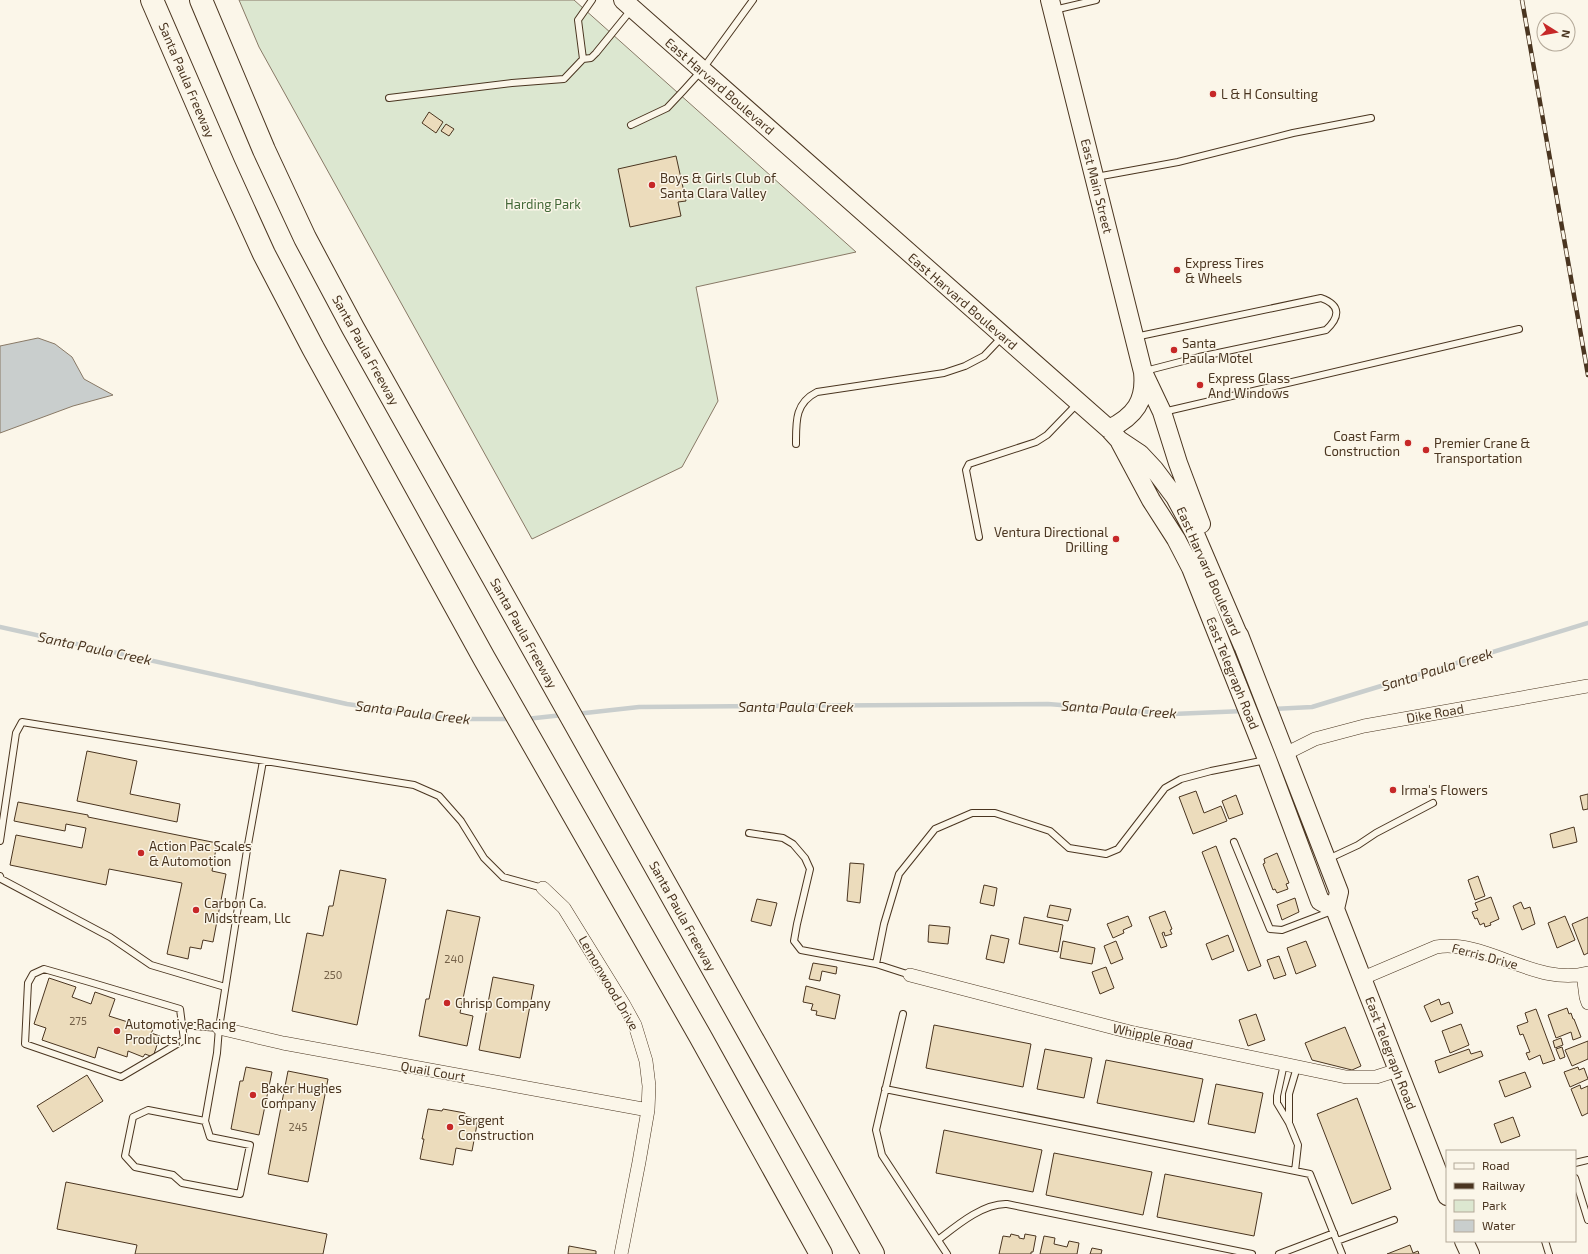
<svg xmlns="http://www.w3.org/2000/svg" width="1588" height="1254" font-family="'Exo 2',sans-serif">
	<rect width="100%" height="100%" fill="#fbf6e9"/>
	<path fill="#dce7d0" stroke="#887966" d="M 239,0 L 574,0 L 856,252 L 696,287 L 718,401 L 682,467 L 532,539 L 259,47 Z"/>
	<path fill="#c9cecd" stroke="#887966" d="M 38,338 L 55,344 L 72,357 L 84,379 L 113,395 L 73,406 L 0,433 L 0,346 Z"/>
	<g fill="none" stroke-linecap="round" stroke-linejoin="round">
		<path stroke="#c9cecd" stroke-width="4.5" d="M 0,627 L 347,704 L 451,719 L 511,719
			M 1273,709 L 1312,707 L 1588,623
			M 576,714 L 639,707 L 1048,704 L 1173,714 L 1244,711
			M 526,719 L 563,715"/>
	</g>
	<path fill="#ecdcbc" stroke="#4a3520" d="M 429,112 L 443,122 L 436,133 L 422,123 Z
		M 446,124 L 454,129 L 449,136 L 441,131 Z
		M 676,156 L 686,201 L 678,202 L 681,216 L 630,227 L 618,169 Z
		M 87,751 L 137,761 L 130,794 L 180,804 L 177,822 L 77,801 Z
		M 1196,791 L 1204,813 L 1221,806 L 1227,821 L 1193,834 L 1179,797 Z
		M 1588,794 L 1588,809 L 1583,810 L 1580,796 Z
		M 1236,795 L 1243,814 L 1229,819 L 1222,801 Z
		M 18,802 L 88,815 L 88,817 L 217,843 L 212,871 L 226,874 L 213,942 L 203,940 L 201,949 L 190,947 L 188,959 L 167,954 L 182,883 L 109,869 L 106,885 L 10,865 L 16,835 L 82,848 L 86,828 L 66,824 L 65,831 L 14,821 Z
		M 1574,827 L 1577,842 L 1553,848 L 1550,834 Z
		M 1216,846 L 1261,966 L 1248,971 L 1202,852 Z
		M 1277,853 L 1289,883 L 1286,884 L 1288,889 L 1277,893 L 1275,889 L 1273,890 L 1263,864 L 1265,863 L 1264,859 Z
		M 850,863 L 864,864 L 860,903 L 847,901 Z
		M 340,870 L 386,879 L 357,1025 L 292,1011 L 307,933 L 323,936 L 329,906 L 333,906 Z
		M 1478,876 L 1485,896 L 1475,900 L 1468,880 Z
		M 984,885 L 997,888 L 994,906 L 980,903 Z
		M 1491,897 L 1499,919 L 1490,923 L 1491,925 L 1485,927 L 1484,923 L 1480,925 L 1477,918 L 1475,919 L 1472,912 L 1478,910 L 1475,903 Z
		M 1295,898 L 1299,912 L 1282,920 L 1277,905 Z
		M 757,899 L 777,903 L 771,926 L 751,921 Z
		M 1521,902 L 1524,909 L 1530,907 L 1535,924 L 1522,930 L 1513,906 Z
		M 1050,905 L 1071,909 L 1068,921 L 1047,917 Z
		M 447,910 L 480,917 L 460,1013 L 473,1016 L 467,1046 L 419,1036 L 426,999 L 429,999 Z
		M 1165,911 L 1172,929 L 1170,930 L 1172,934 L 1165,936 L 1164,932 L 1162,933 L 1167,946 L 1161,948 L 1149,917 Z
		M 1128,916 L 1132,926 L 1123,930 L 1124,933 L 1113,938 L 1107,924 Z
		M 1565,916 L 1575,940 L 1557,948 L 1548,923 Z
		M 1024,917 L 1063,925 L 1058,952 L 1019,944 Z
		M 1588,917 L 1588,953 L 1584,955 L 1572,924 Z
		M 929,925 L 950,927 L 948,944 L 928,942 Z
		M 991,935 L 1009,939 L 1004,963 L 986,959 Z
		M 1228,935 L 1234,951 L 1212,960 L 1206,944 Z
		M 1063,941 L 1095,948 L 1092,964 L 1060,958 Z
		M 1116,941 L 1123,959 L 1111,964 L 1104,946 Z
		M 1306,941 L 1316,966 L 1296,974 L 1287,948 Z
		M 1279,956 L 1286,975 L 1274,979 L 1267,960 Z
		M 813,963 L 837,967 L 836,974 L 822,971 L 820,981 L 809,979 Z
		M 1106,967 L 1114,988 L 1100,994 L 1092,972 Z
		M 493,977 L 534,985 L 520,1058 L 479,1050 Z
		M 49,978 L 76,987 L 72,997 L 91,1004 L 95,992 L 115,999 L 109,1016 L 153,1030 L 151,1033 L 160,1036 L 153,1057 L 145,1054 L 143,1057 L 128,1051 L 127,1057 L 98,1047 L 95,1058 L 42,1040 L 46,1028 L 34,1024 Z
		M 806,986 L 840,995 L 835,1019 L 816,1015 L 817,1011 L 811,1010 L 813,1004 L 803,1002 Z
		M 1439,999 L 1441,1005 L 1449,1002 L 1453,1013 L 1431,1022 L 1424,1006 Z
		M 1567,1008 L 1569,1014 L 1571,1013 L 1573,1019 L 1574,1019 L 1581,1037 L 1573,1040 L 1571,1032 L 1556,1038 L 1548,1015 Z
		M 1536,1009 L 1555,1060 L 1543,1064 L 1540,1055 L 1529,1060 L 1526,1053 L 1530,1052 L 1523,1034 L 1520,1035 L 1517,1026 L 1528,1022 L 1525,1013 Z
		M 1256,1014 L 1265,1040 L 1248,1046 L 1239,1020 Z
		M 1461,1024 L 1469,1045 L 1450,1053 L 1442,1031 Z
		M 934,1025 L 1031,1044 L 1023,1087 L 926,1068 Z
		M 1345,1027 L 1361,1066 L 1352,1070 L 1312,1060 L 1305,1043 Z
		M 1561,1038 L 1563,1045 L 1555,1048 L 1553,1041 Z
		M 1588,1041 L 1588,1059 L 1572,1066 L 1565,1050 Z
		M 1562,1047 L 1565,1057 L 1560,1059 L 1556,1049 Z
		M 1045,1049 L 1092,1058 L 1084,1098 L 1037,1089 Z
		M 1469,1049 L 1471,1054 L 1481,1051 L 1483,1056 L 1439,1073 L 1435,1061 Z
		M 1106,1060 L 1203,1079 L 1194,1122 L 1097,1103 Z
		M 246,1067 L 272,1072 L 259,1135 L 231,1129 L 240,1081 L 243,1081 Z
		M 1578,1067 L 1579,1070 L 1584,1068 L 1588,1079 L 1570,1087 L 1564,1072 Z
		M 288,1071 L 328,1079 L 308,1182 L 268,1174 Z
		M 1525,1072 L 1531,1087 L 1505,1097 L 1499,1081 Z
		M 87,1075 L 103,1101 L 53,1132 L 37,1106 Z
		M 1216,1084 L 1263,1093 L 1255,1133 L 1208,1124 Z
		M 1580,1085 L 1581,1089 L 1588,1086 L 1588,1113 L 1582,1116 L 1571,1089 Z
		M 1357,1098 L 1391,1189 L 1352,1204 L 1317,1114 Z
		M 428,1109 L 442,1111 L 443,1109 L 465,1113 L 464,1116 L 478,1119 L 472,1151 L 456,1148 L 453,1165 L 420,1159 L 424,1139 L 422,1139 Z
		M 1513,1117 L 1520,1136 L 1501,1143 L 1494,1124 Z
		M 944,1130 L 1042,1150 L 1033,1192 L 936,1173 Z
		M 1054,1153 L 1152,1172 L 1143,1215 L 1046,1195 Z
		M 1165,1174 L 1262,1193 L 1254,1236 L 1157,1217 Z
		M 66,1182 L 327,1234 L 323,1254 L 135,1254 L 137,1245 L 57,1229 Z
		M 1011,1234 L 1019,1236 L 1019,1238 L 1024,1239 L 1025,1234 L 1036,1236 L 1033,1252 L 1031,1252 L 1031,1254 L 999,1254 L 1003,1236 L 1010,1237 Z
		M 1044,1236 L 1055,1238 L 1054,1244 L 1067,1247 L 1069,1241 L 1079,1243 L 1077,1254 L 1040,1254 Z
		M 1410,1245 L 1413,1253 L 1418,1251 L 1419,1254 L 1387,1254 Z
		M 569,1246 L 596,1251 L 596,1254 L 568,1254 Z
		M 1092,1248 L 1102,1250 L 1101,1254 L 1090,1254 Z"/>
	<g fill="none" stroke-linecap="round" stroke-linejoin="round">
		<defs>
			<path id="lane" d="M 592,0 L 578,20 L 583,59 L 591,58 L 596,53 L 631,10
				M 1054,10 L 1096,0
				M 389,98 L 512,83 L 564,79 L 583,59
				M 631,125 L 667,108 L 683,91 L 702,70 L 753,0
				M 1096,177 L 1178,162 L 1293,133 L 1371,118
				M 1135,337 L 1321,298 C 1341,305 1340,317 1326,330 L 1199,357 L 1145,371
				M 1163,412 L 1519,329
				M 796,444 C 796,421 795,403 817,392 L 944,373 L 965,366 L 984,356 L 1001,338
				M 979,537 L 966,470 L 969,464 L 1036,442 L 1047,435 L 1077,404
				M 749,833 L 783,838 L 793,844 L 805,858 L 810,869 L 797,924 L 794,941 L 801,950 L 876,964 L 910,975
				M 0,841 L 16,733 L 22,722 L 414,785 L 439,796 L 461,821 L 484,858 L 503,877 L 543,888
				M 1234,842 L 1270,929 L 1282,930 L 1332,911
				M 1328,859 L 1358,845 L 1376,833 L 1433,803
				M 0,876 L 1,879 L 110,937 L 151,965 L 225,987
				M 876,964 L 884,924 L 899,874 L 935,829 L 972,813 L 995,813 L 1050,831 L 1069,848 L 1106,854 L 1118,849 L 1165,788 L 1181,779 L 1211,771 L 1266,760
				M 44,969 L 86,981 L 180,1009 L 184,1040 L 121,1077 L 25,1044 L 28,983 L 33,974 Z
				M 903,1014 L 876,1130 L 882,1155 L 947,1254
				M 182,1025 L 219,1028
				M 1284,1064 L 1277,1096 L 1277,1103 L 1289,1123 L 1298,1145 L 1295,1171
				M 885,1089 L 1310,1174 L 1342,1254
				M 205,1121 L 210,1137 L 250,1145 L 240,1194 L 182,1183 L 173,1175 L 135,1167 L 125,1156 L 133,1117 L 148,1110 L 205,1121 L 217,1053 L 219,1028 L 247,850 L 263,761
				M 1289,1123 L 1289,1094 L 1297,1067
				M 1575,1163 L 1588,1160
				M 1575,1178 L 1588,1220
				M 938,1240 C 956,1226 983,1203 1007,1204 L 1252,1254
				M 1337,1241 L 1394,1220
				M 1545,1241 L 1549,1254
				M 1279,1254 L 1334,1233"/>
			<path id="street" d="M 1285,754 L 1315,739 L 1364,726 L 1588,686
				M 543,888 L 564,908 L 624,1005 L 635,1025 L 646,1061 L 649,1086 L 648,1110 L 639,1162 L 621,1254
				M 1583,974 L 1586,997 L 1588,1003
				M 910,975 L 1130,1032 L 1346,1077 L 1376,1077 L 1398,1070
				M 1363,978 L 1436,947 C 1487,939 1536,987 1588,973
				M 219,1028 L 283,1043 L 648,1110"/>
			<path id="secondary" d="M 623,0 L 1109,429 L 1119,440 L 1140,454 L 1154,469 L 1175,497 L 1195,534 L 1243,646
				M 1050,0 L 1143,372 C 1146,401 1135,416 1109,429
				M 1143,372 L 1162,412 L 1178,463 L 1201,524
				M 1120,442 L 1151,500 L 1176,539 L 1191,568 L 1267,759 L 1320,901 L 1335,909
				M 1239,635 L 1339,892 L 1335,909 L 1447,1196
				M 1464,1241 L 1470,1254"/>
			<path id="highway" d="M 152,0 L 224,166 L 264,254 L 313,348 L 484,658 L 700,1036 L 821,1254
				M 201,0 L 264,150 L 305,238 L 353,328 L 873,1254"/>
		</defs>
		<use href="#lane" stroke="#4a3520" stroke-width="8"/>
		<use href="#street" stroke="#4a3520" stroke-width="14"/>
		<use href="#secondary" stroke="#4a3520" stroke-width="20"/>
		<use href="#highway" stroke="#4a3520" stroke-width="24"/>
		<use href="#lane" stroke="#fbf6e9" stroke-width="6"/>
		<use href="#street" stroke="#fbf6e9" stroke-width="13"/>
		<use href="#secondary" stroke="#fbf6e9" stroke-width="18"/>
		<use href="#highway" stroke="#fbf6e9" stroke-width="22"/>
		<defs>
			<path id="rail" d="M 1522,0 L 1588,375"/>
		</defs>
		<use href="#rail" stroke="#4a3520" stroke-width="4.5"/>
		<use href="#rail" stroke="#fbf6e9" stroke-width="3" stroke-dasharray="9" stroke-linecap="butt"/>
	</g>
	<g fill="#c62828" stroke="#fbf6e9" stroke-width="1.5">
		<circle cx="1213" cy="94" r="4"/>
		<circle cx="652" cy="185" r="4"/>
		<circle cx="1177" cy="270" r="4"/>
		<circle cx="1174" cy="350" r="4"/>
		<circle cx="1200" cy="385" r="4"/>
		<circle cx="1408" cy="443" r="4"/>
		<circle cx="1426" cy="450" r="4"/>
		<circle cx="1116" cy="539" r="4"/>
		<circle cx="1393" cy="790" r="4"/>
		<circle cx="141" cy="853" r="4"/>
		<circle cx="196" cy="910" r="4"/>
		<circle cx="447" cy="1003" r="4"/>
		<circle cx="117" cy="1031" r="4"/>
		<circle cx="253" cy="1095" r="4"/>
		<circle cx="450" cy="1127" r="4"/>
	</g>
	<g text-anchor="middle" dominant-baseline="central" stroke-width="3" stroke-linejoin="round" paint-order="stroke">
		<g font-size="11" fill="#725f47">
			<text x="454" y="958">240</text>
			<text x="333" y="974">250</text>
			<text x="78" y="1020">275</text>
			<text x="298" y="1126">245</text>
		</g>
		<g font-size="13" fill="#4a3520" stroke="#fbf6e9">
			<text transform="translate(187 80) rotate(67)">Santa Paula Freeway</text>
			<text transform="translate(720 86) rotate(41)">East Harvard Boulevard</text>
			<text transform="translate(1097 186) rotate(76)">East Main Street</text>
			<text transform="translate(963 301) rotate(41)">East Harvard Boulevard</text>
			<text transform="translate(366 350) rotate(61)">Santa Paula Freeway</text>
			<text transform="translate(1209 571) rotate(66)">East Harvard Boulevard</text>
			<text transform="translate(524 633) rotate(61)">Santa Paula Freeway</text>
			<text transform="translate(1233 673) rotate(68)">East Telegraph Road</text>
			<text transform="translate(1435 713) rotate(-10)">Dike Road</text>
			<text transform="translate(683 916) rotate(61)">Santa Paula Freeway</text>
			<text transform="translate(1485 956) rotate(15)">Ferris Drive</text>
			<text transform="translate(609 983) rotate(60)">Lemonwood Drive</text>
			<text transform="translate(1153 1036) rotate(12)">Whipple Road</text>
			<text transform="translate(1391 1053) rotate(69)">East Telegraph Road</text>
			<text transform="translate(433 1071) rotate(10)">Quail Court</text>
		</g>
		<g font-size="13" fill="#4a3520" stroke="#fbf6e9" text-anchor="start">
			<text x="1221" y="94">L &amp; H Consulting</text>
			<text x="660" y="178">Boys &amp; Girls Club of<tspan x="660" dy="15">Santa Clara Valley</tspan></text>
			<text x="1185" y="263">Express Tires<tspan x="1185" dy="15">&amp; Wheels</tspan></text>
			<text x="1182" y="343">Santa<tspan x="1182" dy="15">Paula Motel</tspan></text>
			<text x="1208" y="378">Express Glass<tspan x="1208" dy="15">And Windows</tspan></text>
			<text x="1400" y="436" text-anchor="end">Coast Farm<tspan x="1400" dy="15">Construction</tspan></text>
			<text x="1434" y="443">Premier Crane &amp;<tspan x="1434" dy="15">Transportation</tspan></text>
			<text x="1108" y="532" text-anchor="end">Ventura Directional<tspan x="1108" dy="15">Drilling</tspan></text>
			<text x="1401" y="790">Irma's Flowers</text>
			<text x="149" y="846">Action Pac Scales<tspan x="149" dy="15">&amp; Automotion</tspan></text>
			<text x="204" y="903">Carbon Ca.<tspan x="204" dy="15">Midstream, Llc</tspan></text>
			<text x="455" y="1003">Chrisp Company</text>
			<text x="125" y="1024">Automotive Racing<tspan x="125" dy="15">Products, Inc</tspan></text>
			<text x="261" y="1088">Baker Hughes<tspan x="261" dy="15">Company</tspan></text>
			<text x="458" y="1120">Sergent<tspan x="458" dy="15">Construction</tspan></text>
		</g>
		<g font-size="13" fill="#436837" stroke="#fbf6e9">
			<text x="543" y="204">Harding Park</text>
		</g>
		<g font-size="14" font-style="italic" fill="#4a3520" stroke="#fbf6e9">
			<text transform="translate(95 648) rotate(12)">Santa Paula Creek</text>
			<text transform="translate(1437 669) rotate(-17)">Santa Paula Creek</text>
			<text x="796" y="706">Santa Paula Creek</text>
			<text transform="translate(1119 709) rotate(4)">Santa Paula Creek</text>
			<text transform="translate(413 712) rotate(7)">Santa Paula Creek</text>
		</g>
	</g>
	<rect x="1446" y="1150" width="130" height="92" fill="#fbf6e9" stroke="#b4a999"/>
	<rect x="1454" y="1163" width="20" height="6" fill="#fbf6e9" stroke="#b4a999"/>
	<text x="1482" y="1170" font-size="12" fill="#4a3520">Road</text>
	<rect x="1454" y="1183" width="20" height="6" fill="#4a3520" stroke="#b4a999"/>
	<text x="1482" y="1190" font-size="12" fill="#4a3520">Railway</text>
	<rect x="1454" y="1200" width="20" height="12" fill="#dce7d0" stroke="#b4a999"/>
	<text x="1482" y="1210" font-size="12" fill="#4a3520">Park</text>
	<rect x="1454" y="1220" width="20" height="12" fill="#c9cecd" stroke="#b4a999"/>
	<text x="1482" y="1230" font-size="12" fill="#4a3520">Water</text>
	<g transform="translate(1556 32) rotate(101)"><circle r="19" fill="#fbf6e9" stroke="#b4a999"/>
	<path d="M0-3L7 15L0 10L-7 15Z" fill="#c62828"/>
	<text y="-6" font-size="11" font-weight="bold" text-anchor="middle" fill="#4a3520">N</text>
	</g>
</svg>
